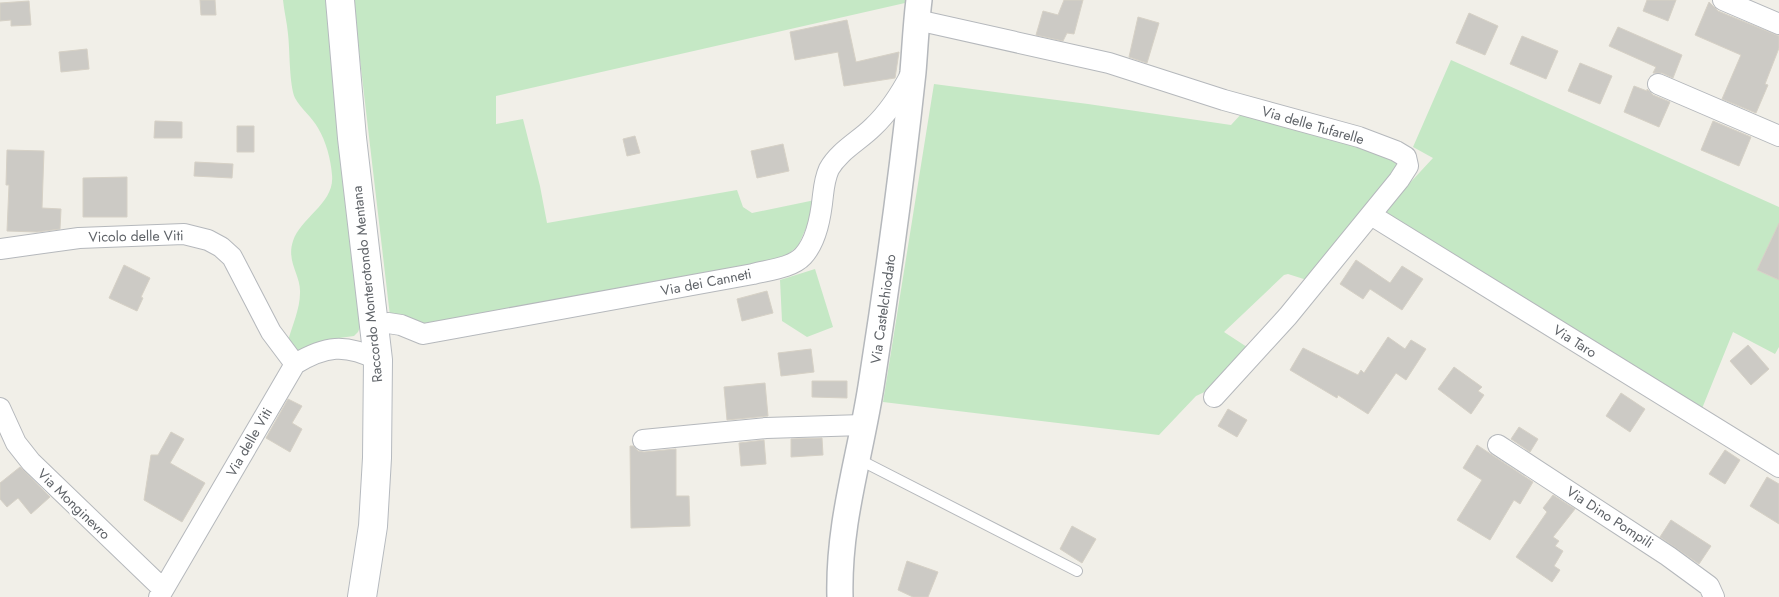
<svg xmlns="http://www.w3.org/2000/svg" width="1779" height="597" font-family="Jost,sans-serif">
	<rect width="100%" height="100%" fill="#f1efe8"/>
	<path fill="#c5e8c5" d="M 283,0 L 329,0 L 362,322 L 358,332 L 354,336 L 332,339 L 298,353 L 288,341 C 292,326 300,309 300,293 C 301,275 286,262 293,241 C 301,217 335,203 332,175 C 331,160 326,141 318,128 C 312,117 301,109 295,98 C 289,84 290,50 288,34 C 287,22 284,11 283,0 Z
		M 353,0 L 906,0 L 905,3 L 496,96 L 496,124 L 523,119 L 540,186 L 547,223 L 737,190 L 743,207 L 752,213 L 815,200 L 811,217 L 798,246 L 782,259 L 421,329 L 390,316 Z
		M 1451,60 L 1779,207 L 1779,223 L 1757,270 L 1779,280 L 1779,347 L 1775,354 L 1733,332 L 1701,411 L 1382,213 L 1433,158 L 1413,147 Z
		M 934,84 L 1088,104 L 1231,125 L 1243,112 L 1391,155 L 1396,162 L 1398,170 L 1310,281 L 1288,274 L 1284,275 L 1224,332 L 1250,349 L 1215,387 L 1196,396 L 1159,435 L 883,402 Z
		M 815,269 L 833,327 L 807,337 L 782,321 L 780,280 Z"/>
	<path fill="#cccac5" stroke="#d6d1c6" d="M 200,0 L 215,0 L 216,15 L 201,15 Z
		M 1064,0 L 1083,0 L 1074,34 L 1067,33 L 1063,41 L 1036,35 L 1043,11 L 1058,15 Z
		M 1647,0 L 1676,0 L 1668,21 L 1643,11 Z
		M 29,1 L 31,25 L 11,26 L 11,20 L 0,21 L 0,3 Z
		M 1709,2 L 1718,11 L 1779,36 L 1779,48 L 1765,84 L 1768,85 L 1756,113 L 1722,99 L 1741,55 L 1695,35 Z
		M 1469,13 L 1498,26 L 1485,55 L 1456,43 Z
		M 1138,17 L 1159,23 L 1147,63 L 1129,57 Z
		M 847,20 L 856,62 L 899,52 L 895,78 L 844,86 L 838,52 L 795,60 L 790,32 Z
		M 1618,27 L 1682,55 L 1673,78 L 1662,73 L 1653,73 L 1656,67 L 1609,46 Z
		M 1522,36 L 1558,51 L 1546,79 L 1510,64 Z
		M 87,49 L 89,69 L 61,72 L 59,52 Z
		M 1580,63 L 1612,76 L 1600,104 L 1568,91 Z
		M 1634,86 L 1647,91 L 1647,89 L 1653,95 L 1670,102 L 1659,127 L 1624,112 Z
		M 155,121 L 182,122 L 182,138 L 154,138 Z
		M 1713,121 L 1751,137 L 1739,166 L 1701,150 Z
		M 237,126 L 254,126 L 254,152 L 237,152 Z
		M 635,136 L 640,153 L 627,156 L 623,139 Z
		M 783,144 L 789,171 L 757,178 L 751,151 Z
		M 7,150 L 44,151 L 42,208 L 61,209 L 60,229 L 37,232 L 7,231 L 9,185 L 6,185 Z
		M 195,162 L 233,164 L 232,178 L 194,176 Z
		M 127,177 L 127,217 L 83,217 L 83,178 Z
		M 1779,223 L 1779,280 L 1757,270 Z
		M 1356,260 L 1390,283 L 1402,266 L 1423,279 L 1402,310 L 1370,289 L 1363,299 L 1340,284 Z
		M 124,265 L 150,278 L 141,297 L 143,298 L 137,311 L 109,298 Z
		M 767,291 L 773,313 L 742,321 L 737,299 Z
		M 1388,337 L 1405,349 L 1411,340 L 1426,349 L 1406,380 L 1396,373 L 1368,414 L 1338,395 L 1337,398 L 1290,370 L 1303,348 L 1358,375 L 1361,370 L 1364,373 Z
		M 1748,345 L 1769,369 L 1751,385 L 1730,361 Z
		M 811,349 L 814,372 L 781,376 L 778,353 Z
		M 1454,367 L 1482,387 L 1478,391 L 1484,395 L 1471,414 L 1438,389 Z
		M 812,381 L 847,381 L 847,398 L 812,397 Z
		M 765,383 L 768,416 L 727,420 L 724,387 Z
		M 1621,393 L 1645,409 L 1630,432 L 1606,416 Z
		M 288,399 L 302,406 L 292,423 L 302,429 L 290,452 L 266,438 Z
		M 1228,409 L 1247,420 L 1237,437 L 1218,426 Z
		M 1519,427 L 1538,439 L 1530,452 L 1511,439 Z
		M 171,432 L 184,439 L 170,463 L 205,483 L 182,522 L 144,500 L 151,455 L 158,455 Z
		M 822,438 L 823,455 L 791,457 L 791,439 Z
		M 764,440 L 766,464 L 741,466 L 739,443 Z
		M 1477,445 L 1533,482 L 1520,504 L 1514,500 L 1490,540 L 1457,520 L 1482,480 L 1463,468 Z
		M 630,446 L 633,446 L 638,451 L 644,452 L 676,449 L 676,496 L 689,496 L 690,526 L 631,528 Z
		M 1725,450 L 1740,460 L 1725,484 L 1709,474 Z
		M 20,467 L 50,497 L 31,514 L 18,498 L 7,507 L 0,499 L 0,483 Z
		M 1767,477 L 1779,484 L 1779,524 L 1750,506 Z
		M 1553,495 L 1575,509 L 1553,537 L 1559,541 L 1555,546 L 1563,551 L 1554,566 L 1560,570 L 1552,582 L 1516,557 L 1547,512 L 1543,508 Z
		M 1671,520 L 1711,546 L 1699,564 L 1660,537 Z
		M 1072,526 L 1096,539 L 1082,563 L 1060,549 Z
		M 907,561 L 938,572 L 928,597 L 913,597 L 898,590 Z"/>
	<g fill="none" stroke-linecap="round" stroke-linejoin="round">
		<defs>
			<path id="service" d="M 858,459 L 1077,571"/>
			<path id="minor" d="M 1723,0 L 1779,24
				M 917,20 L 1109,63 L 1224,100 L 1359,137 L 1396,151 L 1406,157 L 1408,166 L 1399,180 L 1288,316 L 1214,397
				M 1658,84 L 1779,136
				M 1371,215 L 1779,467
				M 0,249 L 79,238 L 184,234 L 208,240 L 221,247 L 232,257 L 271,332 L 295,364
				M 388,323 L 401,325 L 423,334 L 753,274 C 768,270 792,268 803,256 C 817,241 821,215 823,195 C 824,186 825,178 829,169 C 839,151 859,141 873,127 C 889,112 901,93 911,74
				M 0,408 L 16,443 L 31,462 L 163,589
				M 643,440 L 766,428 L 863,425
				M 1498,445 L 1668,556 L 1709,586 L 1714,597
				M 159,597 L 295,364 C 325,346 345,343 378,360"/>
			<path id="tertiary" d="M 840,597 C 838,520 861,455 872,380 C 888,278 902,175 913,72 C 915,48 916,24 919,0"/>
			<path id="secondary" d="M 340,0 L 352,138 L 378,360 L 377,458 L 373,526 L 362,597"/>
		</defs>
		<use href="#service" stroke="#b5b8bc" stroke-width="12"/>
		<use href="#minor" stroke="#b5b8bc" stroke-width="22"/>
		<use href="#tertiary" stroke="#b5b8bc" stroke-width="28"/>
		<use href="#secondary" stroke="#b6babf" stroke-width="30"/>
		<use href="#service" stroke="#fff" stroke-width="10"/>
		<use href="#minor" stroke="#fff" stroke-width="20"/>
		<use href="#tertiary" stroke="#fff" stroke-width="25"/>
		<use href="#secondary" stroke="#fff" stroke-width="28"/>
	</g>
	<g text-anchor="middle" dominant-baseline="central" stroke-width="5" stroke-linejoin="round" paint-order="stroke">
		<g font-size="14" fill="#5f6368" stroke="#fff">
			<text transform="translate(1313 125) rotate(16)">Via delle Tufarelle</text>
			<text transform="translate(136 236) rotate(-1)">Vicolo delle Viti</text>
			<text transform="translate(706 282) rotate(-11)">Via dei Canneti</text>
			<text transform="translate(367 284) rotate(-96)">Raccordo Monterotondo Mentana</text>
			<text transform="translate(883 309) rotate(-82)">Via Castelchiodato</text>
			<text transform="translate(1575 341) rotate(32)">Via Taro</text>
			<text transform="translate(249 442) rotate(-60)">Via delle Viti</text>
			<text transform="translate(74 504) rotate(44)">Via Monginevro</text>
			<text transform="translate(1610 517) rotate(33)">Via Dino Pompili</text>
		</g>
	</g>
</svg>
